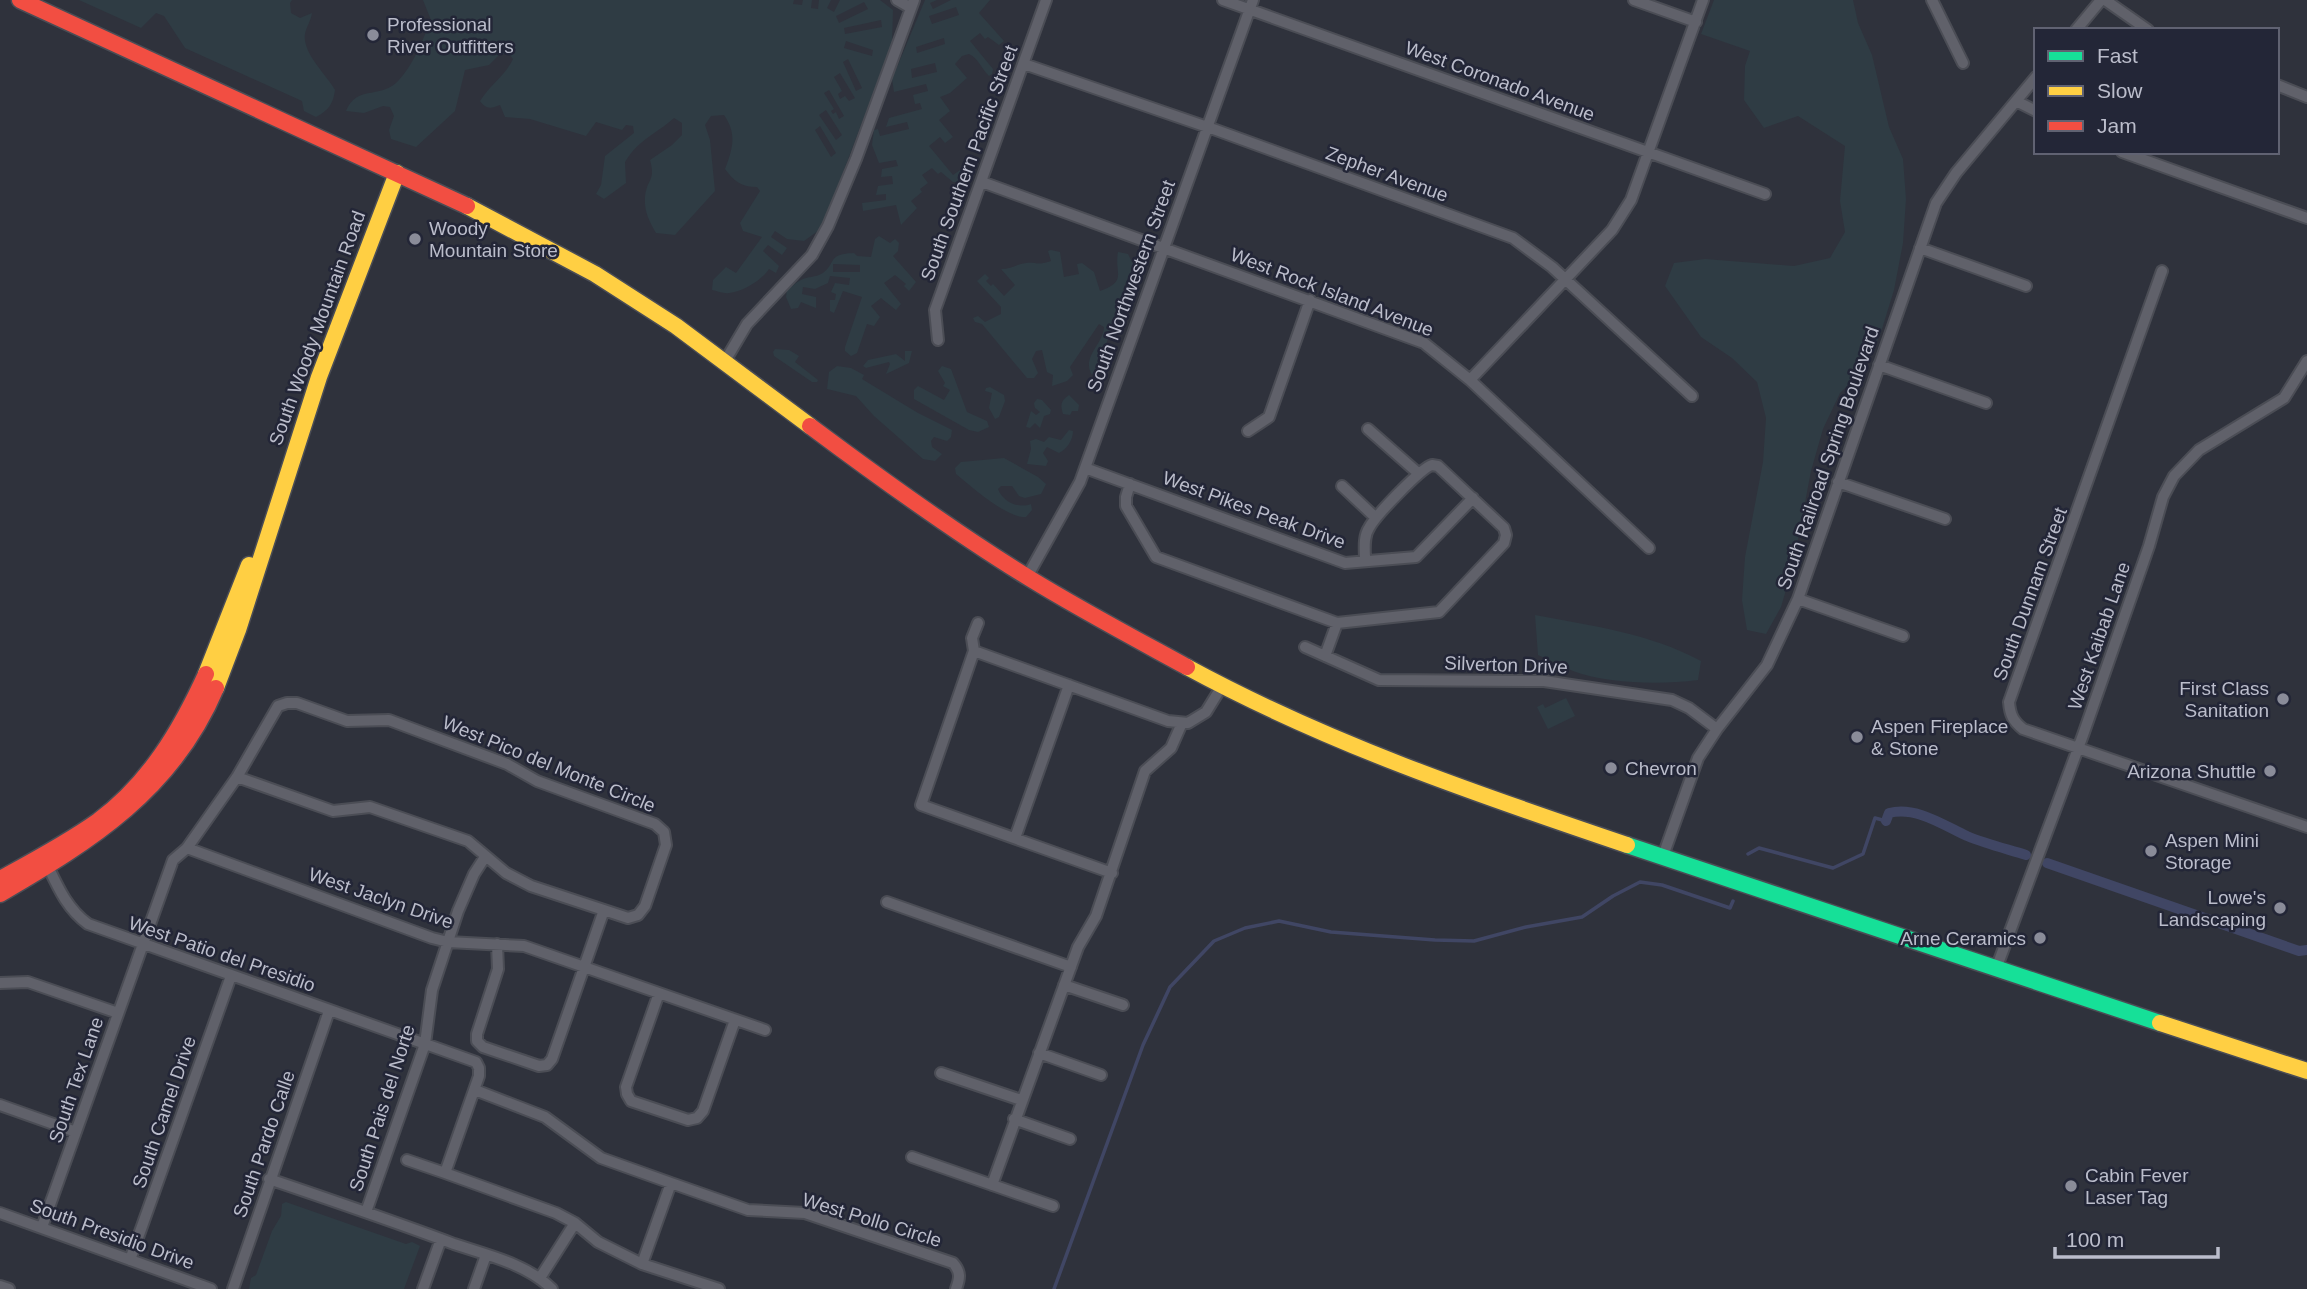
<svg xmlns="http://www.w3.org/2000/svg" width="2307" height="1289" font-family="Helvetica,sans-serif">
	<rect width="100%" height="100%" fill="#2f323c"/>
	<path fill="#2f3c44" fill-rule="evenodd" d="M 79,0 L 292,0 L 290,3 L 291,13 L 300,18 L 312,13 C 311,21 306,27 305,34 C 302,53 326,74 335,90 C 333,104 329,110 316,117 L 304,111 L 302,101 L 185,48 L 164,16 L 156,13 L 141,28 Z
		M 423,0 L 794,0 L 793,4 L 802,5 L 803,0 L 812,0 L 811,8 L 818,9 L 819,0 L 831,0 L 827,8 L 834,12 L 840,0 L 880,0 L 893,10 L 892,43 L 822,228 L 804,241 L 787,239 L 775,231 L 771,237 L 787,248 L 782,255 L 768,245 L 763,251 L 779,266 L 776,273 L 769,269 C 762,280 743,292 729,293 C 724,294 717,291 712,290 L 713,280 L 726,267 L 736,273 L 762,237 L 743,231 L 740,223 L 760,191 L 757,187 C 741,187 734,181 725,169 C 733,148 737,134 724,115 L 711,116 L 705,125 L 710,140 L 715,191 L 675,235 L 656,233 C 649,221 644,211 645,197 C 647,178 656,181 650,160 L 672,145 L 682,135 L 682,123 L 674,118 C 655,135 639,139 625,162 L 626,183 L 604,199 L 596,194 L 601,185 L 605,156 L 634,133 L 633,126 L 626,125 L 622,130 L 596,122 L 586,136 L 530,119 L 505,117 L 500,105 C 490,109 486,109 480,101 C 490,85 505,76 513,59 L 509,54 L 500,54 L 489,65 L 465,70 L 455,111 L 416,147 L 391,139 L 389,130 L 394,116 L 390,107 L 383,106 L 364,113 L 346,111 C 357,85 377,99 396,83 C 413,67 422,41 431,20 ZM 864,2 L 868,9 L 839,23 L 836,16 ZM 881,20 L 882,27 L 845,34 L 844,28 ZM 846,41 L 873,50 L 872,56 L 844,48 ZM 848,59 L 862,88 L 856,91 L 843,62 ZM 840,73 L 855,98 L 849,101 L 845,96 L 840,99 L 838,94 L 842,91 L 834,77 ZM 829,90 L 844,116 L 839,119 L 836,112 L 833,114 L 831,111 L 834,109 L 824,93 ZM 826,110 L 842,135 L 836,140 L 819,115 ZM 820,126 L 836,153 L 831,157 L 815,130 Z
		M 925,0 L 937,0 L 930,3 L 933,9 L 951,0 L 990,0 L 979,13 L 1004,41 L 999,45 L 988,37 L 985,39 L 980,33 L 970,41 L 993,69 L 992,74 L 989,76 C 981,68 978,58 969,54 L 962,56 L 955,64 L 967,78 L 950,93 L 940,97 L 950,111 L 939,120 L 953,137 L 945,143 L 940,137 L 929,146 L 953,175 L 963,168 L 964,179 L 961,182 L 953,182 L 941,172 L 938,174 L 932,168 L 922,175 L 928,183 L 920,189 L 922,192 L 911,201 L 917,208 L 901,225 L 896,205 L 863,211 L 862,203 L 886,200 L 886,194 L 876,195 L 878,186 L 893,184 L 892,176 L 881,177 L 882,169 L 898,166 L 896,160 L 879,163 L 872,145 L 874,130 L 878,129 L 880,136 L 909,129 L 907,122 L 886,127 L 889,118 L 922,109 L 920,103 L 915,104 L 913,95 L 928,91 L 926,84 L 894,92 L 892,79 ZM 956,7 L 959,15 L 932,24 L 929,16 ZM 944,38 L 945,44 L 917,53 L 916,47 ZM 935,63 L 937,72 L 912,78 L 911,69 Z
		M 1714,0 L 1853,0 L 1858,23 L 1872,55 L 1889,127 L 1903,159 L 1906,199 L 1903,243 L 1894,290 L 1881,332 L 1865,368 L 1840,393 L 1823,429 L 1811,471 L 1793,566 L 1781,607 L 1766,634 L 1747,630 L 1742,600 L 1745,557 L 1763,462 L 1766,418 L 1757,382 L 1732,358 L 1701,337 L 1665,286 L 1674,263 L 1705,259 L 1794,266 L 1830,258 L 1845,232 L 1840,201 L 1845,146 L 1798,116 L 1764,128 L 1744,100 L 1745,66 L 1750,51 L 1701,34 Z
		M 879,236 L 890,243 L 895,239 L 899,243 L 898,251 L 893,256 L 916,282 L 909,291 L 904,286 L 906,284 L 895,275 L 884,283 L 901,304 L 896,310 L 881,298 L 871,306 L 880,317 L 874,326 L 867,324 L 857,353 L 851,356 L 845,351 L 845,347 L 862,297 L 843,291 L 834,313 L 830,311 L 830,300 L 835,300 L 836,294 L 831,292 L 835,283 L 849,285 L 850,278 L 830,276 L 828,283 L 815,289 L 803,287 L 802,294 L 816,297 L 816,308 L 801,302 L 798,308 L 791,309 L 786,297 L 787,290 C 792,287 796,282 801,280 C 808,276 815,278 823,273 C 837,262 827,254 854,253 L 857,256 L 871,257 L 875,239 ZM 833,264 L 860,265 L 860,272 L 833,272 Z
		M 1051,250 L 1060,252 L 1064,277 L 1079,274 L 1077,264 L 1082,263 L 1094,272 L 1100,291 C 1128,281 1114,274 1118,252 L 1128,254 L 1134,266 L 1124,287 L 1122,303 L 1096,370 L 1092,375 C 1081,357 1103,345 1104,327 L 1099,324 L 1070,367 L 1073,375 L 1067,381 L 1052,386 L 1053,375 L 1047,372 L 1042,350 L 1036,351 L 1032,359 L 1038,373 L 1034,378 L 1027,378 L 982,324 L 975,322 L 973,318 L 978,316 L 985,322 L 1001,314 L 1001,307 L 977,281 L 985,274 L 989,278 L 986,281 L 991,286 L 993,284 L 1004,296 L 1015,285 L 1001,269 C 1011,269 1017,264 1026,263 C 1038,262 1036,266 1051,261 L 1048,251 Z
		M 775,349 L 789,350 L 799,356 L 795,362 L 818,380 L 817,382 L 812,382 L 774,356 L 773,352 Z
		M 905,351 L 912,351 L 909,363 L 886,374 L 890,364 L 889,362 L 866,368 L 863,366 L 868,360 L 896,354 L 905,361 Z
		M 837,366 L 851,368 L 864,375 L 862,379 L 918,413 L 952,430 L 951,437 L 947,441 L 934,437 L 931,441 L 932,447 L 942,454 L 935,461 L 923,459 L 874,416 L 856,396 L 827,389 L 829,372 Z
		M 942,366 L 951,369 L 967,412 L 987,421 L 989,427 L 978,432 L 969,430 L 914,399 L 914,390 L 918,386 L 944,400 L 950,390 L 943,386 L 945,383 L 938,371 Z
		M 990,387 L 1004,395 L 1005,401 L 999,417 L 995,419 L 989,408 L 992,393 L 985,391 L 986,388 Z
		M 1069,395 L 1079,405 L 1078,411 L 1072,411 L 1070,415 L 1063,414 C 1060,404 1061,401 1069,395 Z
		M 1037,399 L 1042,400 L 1051,410 L 1050,414 L 1044,416 L 1040,428 L 1035,423 L 1030,428 L 1026,427 L 1031,411 L 1036,415 L 1040,412 L 1035,408 L 1034,403 Z
		M 1069,430 L 1073,431 C 1073,440 1067,449 1059,453 L 1047,447 L 1043,453 L 1048,461 L 1046,466 L 1027,464 L 1031,449 L 1030,441 L 1036,439 L 1044,442 L 1049,437 L 1061,440 Z
		M 1004,458 L 1038,477 L 1046,484 L 1041,494 L 1025,498 L 1019,496 L 1012,486 L 1001,486 L 998,489 C 1003,502 1018,509 1031,504 L 1032,510 L 1026,517 C 1006,518 972,487 956,474 L 955,468 L 961,462 Z
		M 1535,615 C 1593,626 1649,633 1701,661 L 1698,680 C 1660,685 1609,684 1573,671 C 1561,666 1549,660 1538,655 Z
		M 1566,698 L 1575,716 L 1548,729 L 1537,707 L 1543,704 L 1545,708 Z
		M 286,1202 L 406,1244 L 412,1242 L 420,1246 L 404,1289 L 249,1289 L 251,1278 L 256,1275 L 272,1231 L 281,1216 L 282,1204 Z"/>
	<g fill="none" stroke-linecap="round" stroke-linejoin="round">
		<path stroke="#404664" stroke-width="3.5" d="M 1748,854 L 1759,848 L 1833,868 L 1863,854 L 1875,818 L 1886,821
			M 1054,1289 L 1143,1045 L 1170,987 L 1214,941 L 1245,928 L 1279,921 L 1331,932 L 1435,940 L 1474,941 L 1526,927 L 1582,917 L 1613,896 L 1640,882 L 1662,885 L 1730,908 L 1733,901"/>
		<path stroke="#404664" stroke-width="10" d="M 1886,821 L 1889,813 C 1916,806 1943,825 1967,836 C 1986,844 2007,849 2026,855
			M 2047,863 L 2299,951 L 2307,950"/>
		<defs>
			<path id="street" d="M 897,0 L 911,8
				M 1223,0 L 1765,194
				M 1634,0 L 1696,22
				M 1932,0 L 1963,63
				M 2105,0 L 2148,30
				M 2076,30 L 2101,0
				M 1024,64 L 1216,130 L 1513,238 L 1552,267 L 1692,396
				M 2277,85 L 2307,97
				M 2016,101 L 2036,111
				M 2122,152 L 2307,218
				M 982,182 L 1424,343 L 1470,380 L 1649,548
				M 1920,248 L 2026,286
				M 2162,271 L 2009,702 C 2010,715 2013,721 2023,729 L 2307,827
				M 938,340 L 935,310 L 1046,0
				M 725,361 L 747,324 L 812,255 L 828,226 L 856,159 L 914,0
				M 1879,365 L 1986,403
				M 1470,380 L 1612,230 L 1631,200 L 1703,0
				M 1368,429 L 1418,473
				M 1248,431 L 1269,417 L 1310,300
				M 1085,468 L 1345,563 L 1416,557 L 1473,498
				M 1838,482 L 1945,519
				M 1130,484 L 1126,497 L 1126,506 L 1156,557 L 1337,623 L 1439,612 L 1504,543 L 1506,535 L 1504,528 L 1438,466 L 1432,465 C 1421,468 1375,516 1369,528 C 1363,537 1365,550 1365,561
				M 1342,486 L 1376,518
				M 1027,577 L 1080,482 L 1253,0
				M 1798,599 L 1903,636
				M 978,623 L 972,638 L 974,651 L 1168,721 L 1188,723 L 1206,712 L 1222,686
				M 1305,647 L 1379,680 L 1544,681 L 1672,700 L 1689,708 L 1717,729
				M 974,651 L 921,805 L 1112,873
				M 1325,656 L 1337,623
				M 1015,838 L 1069,685
				M 187,848 L 432,938 L 448,942 L 524,946 L 765,1030
				M 1663,856 L 1698,758 L 1717,729 L 1767,665 L 1798,599 L 1936,203 L 1956,173 L 2036,77
				M 45,860 C 57,885 66,908 88,924 L 476,1062 L 479,1068 L 479,1076 L 445,1173 L 407,1160
				M 887,902 L 1071,967
				M 497,944 L 498,969 L 477,1034 L 477,1041 L 483,1047 L 539,1066 L 547,1065 L 552,1059 L 604,910
				M 1996,969 L 2083,735 L 2149,546 L 2163,497 L 2174,476 L 2199,450 L 2284,398 L 2307,361
				M 0,983 L 28,982 L 118,1013
				M 1064,985 L 1123,1005
				M 659,993 L 626,1087 L 627,1094 L 631,1101 L 688,1120 L 697,1118 L 703,1111 L 735,1020
				M 1039,1053 L 1101,1075
				M 941,1073 L 1021,1100
				M 475,1090 L 545,1117 L 601,1158 L 671,1183 L 748,1210 L 805,1213 L 953,1263 C 961,1272 960,1278 956,1289
				M 0,1105 L 76,1132
				M 1014,1119 L 1070,1139
				M 912,1157 L 1053,1206
				M 445,1173 L 556,1213 L 575,1223 L 598,1242 L 642,1264 L 719,1289
				M 269,1179 C 331,1200 393,1221 454,1244 C 487,1255 527,1264 552,1289
				M 992,1185 L 1078,947 L 1096,916 L 1145,771 L 1171,748 L 1182,723
				M 366,1212 L 425,1044 L 432,990 L 458,911 L 474,874 L 485,857
				M 0,1213 L 211,1289
				M 42,1227 L 173,860 L 187,848 L 237,777 L 278,706 L 287,703 L 297,703 L 347,721 L 389,720 L 507,764 L 537,781 L 655,824 L 664,832 L 666,845 L 645,906 L 638,915 L 628,918 L 531,886 L 506,873 L 468,841 L 370,807 L 333,811 L 237,777
				M 130,1260 L 231,976
				M 642,1264 L 671,1183
				M 540,1278 L 575,1223
				M 0,1286 L 9,1289
				M 233,1289 L 329,1011
				M 423,1289 L 441,1239
				M 474,1289 L 486,1255"/>
			<path id="fast" d="M 1627,845 L 2160,1023"/>
			<path id="slow" d="M 467,206 L 595,274 L 676,326 L 810,426
				M 1187,667 C 1327,743 1476,794 1627,845
				M 206,674 L 249,565
				M 216,688 L 238,630 L 319,377 L 397,173
				M 2160,1023 L 2307,1071"/>
			<path id="jam" d="M 20,0 L 467,206
				M 810,426 C 881,479 954,532 1029,578 C 1081,610 1134,638 1187,667
				M 0,879 C 33,861 67,843 98,821 C 149,783 180,731 206,674
				M 0,894 C 91,841 173,790 216,688"/>
		</defs>
		<use href="#street" stroke="#4b4d55" stroke-width="14"/>
		<use href="#fast" stroke="#4b4d55" stroke-width="19"/>
		<use href="#slow" stroke="#4b4d55" stroke-width="19"/>
		<use href="#jam" stroke="#4b4d55" stroke-width="19"/>
		<use href="#street" stroke="#60616a" stroke-width="10"/>
		<use href="#fast" stroke="#16e098" stroke-width="16"/>
		<use href="#slow" stroke="#ffcf43" stroke-width="16"/>
		<use href="#jam" stroke="#f24e42" stroke-width="16"/>
	</g>
	<g fill="#8a8c99" stroke="#232637" stroke-width="2.5">
		<circle cx="373" cy="35" r="7"/>
		<circle cx="415" cy="239" r="7"/>
		<circle cx="2283" cy="699" r="7"/>
		<circle cx="1857" cy="737" r="7"/>
		<circle cx="1611" cy="768" r="7"/>
		<circle cx="2270" cy="771" r="7"/>
		<circle cx="2151" cy="851" r="7"/>
		<circle cx="2280" cy="908" r="7"/>
		<circle cx="2040" cy="938" r="7"/>
		<circle cx="2071" cy="1186" r="7"/>
	</g>
	<g text-anchor="middle" dominant-baseline="central" stroke-width="5" stroke-linejoin="round" paint-order="stroke">
		<g font-size="19" fill="#bbbdcb" stroke="#232637" text-anchor="start">
			<text x="387" y="24">Professional<tspan x="387" dy="22">River Outfitters</tspan></text>
			<text x="429" y="228">Woody<tspan x="429" dy="22">Mountain Store</tspan></text>
			<text x="2269" y="688" text-anchor="end">First Class<tspan x="2269" dy="22">Sanitation</tspan></text>
			<text x="1871" y="726">Aspen Fireplace<tspan x="1871" dy="22">&amp; Stone</tspan></text>
			<text x="1625" y="768">Chevron</text>
			<text x="2256" y="771" text-anchor="end">Arizona Shuttle</text>
			<text x="2165" y="840">Aspen Mini<tspan x="2165" dy="22">Storage</tspan></text>
			<text x="2266" y="897" text-anchor="end">Lowe's<tspan x="2266" dy="22">Landscaping</tspan></text>
			<text x="2026" y="938" text-anchor="end">Arne Ceramics</text>
			<text x="2085" y="1175">Cabin Fever<tspan x="2085" dy="22">Laser Tag</tspan></text>
		</g>
		<g font-size="19" fill="#bbbdcb" stroke="#232637">
			<text transform="translate(1500 81) rotate(20)">West Coronado Avenue</text>
			<text transform="translate(969 163) rotate(-70)">South Southern Pacific Street</text>
			<text transform="translate(1387 174) rotate(20)">Zepher Avenue</text>
			<text transform="translate(1131 286) rotate(-70)">South Northwestern Street</text>
			<text transform="translate(1332 292) rotate(21)">West Rock Island Avenue</text>
			<text transform="translate(317 328) rotate(-70)">South Woody Mountain Road</text>
			<text transform="translate(1828 458) rotate(-71)">South Railroad Spring Boulevard</text>
			<text transform="translate(1254 510) rotate(20)">West Pikes Peak Drive</text>
			<text transform="translate(2030 594) rotate(-70)">South Dunnam Street</text>
			<text transform="translate(2099 636) rotate(-71)">West Kaibab Lane</text>
			<text transform="translate(1506 665) rotate(2)">Silverton Drive</text>
			<text transform="translate(549 764) rotate(22)">West Pico del Monte Circle</text>
			<text transform="translate(381 898) rotate(19)">West Jaclyn Drive</text>
			<text transform="translate(222 954) rotate(19)">West Patio del Presidio</text>
			<text transform="translate(76 1080) rotate(-71)">South Tex Lane</text>
			<text transform="translate(382 1108) rotate(-72)">South Pais del Norte</text>
			<text transform="translate(164 1112) rotate(-71)">South Camel Drive</text>
			<text transform="translate(264 1144) rotate(-71)">South Pardo Calle</text>
			<text transform="translate(872 1220) rotate(17)">West Pollo Circle</text>
			<text transform="translate(112 1234) rotate(20)">South Presidio Drive</text>
		</g>
	</g>
	<rect x="2034" y="28" width="245" height="126" fill="#232637" stroke="#606272" stroke-width="2"/>
	<rect x="2048" y="51" width="35" height="10" fill="#16e098" stroke="#606272" stroke-width="2"/>
	<text x="2097" y="63" font-size="21" fill="#bbbdcb">Fast</text>
	<rect x="2048" y="86" width="35" height="10" fill="#ffcf43" stroke="#606272" stroke-width="2"/>
	<text x="2097" y="98" font-size="21" fill="#bbbdcb">Slow</text>
	<rect x="2048" y="121" width="35" height="10" fill="#f24e42" stroke="#606272" stroke-width="2"/>
	<text x="2097" y="133" font-size="21" fill="#bbbdcb">Jam</text>
	<path d="M2055 1247v10h163v-10" fill="none" stroke="#bbbdcb" stroke-width="3.5"/>
	<text x="2066" y="1247" font-size="21" fill="#bbbdcb" stroke="#232637" stroke-width="5" paint-order="stroke">100 m</text>
</svg>
